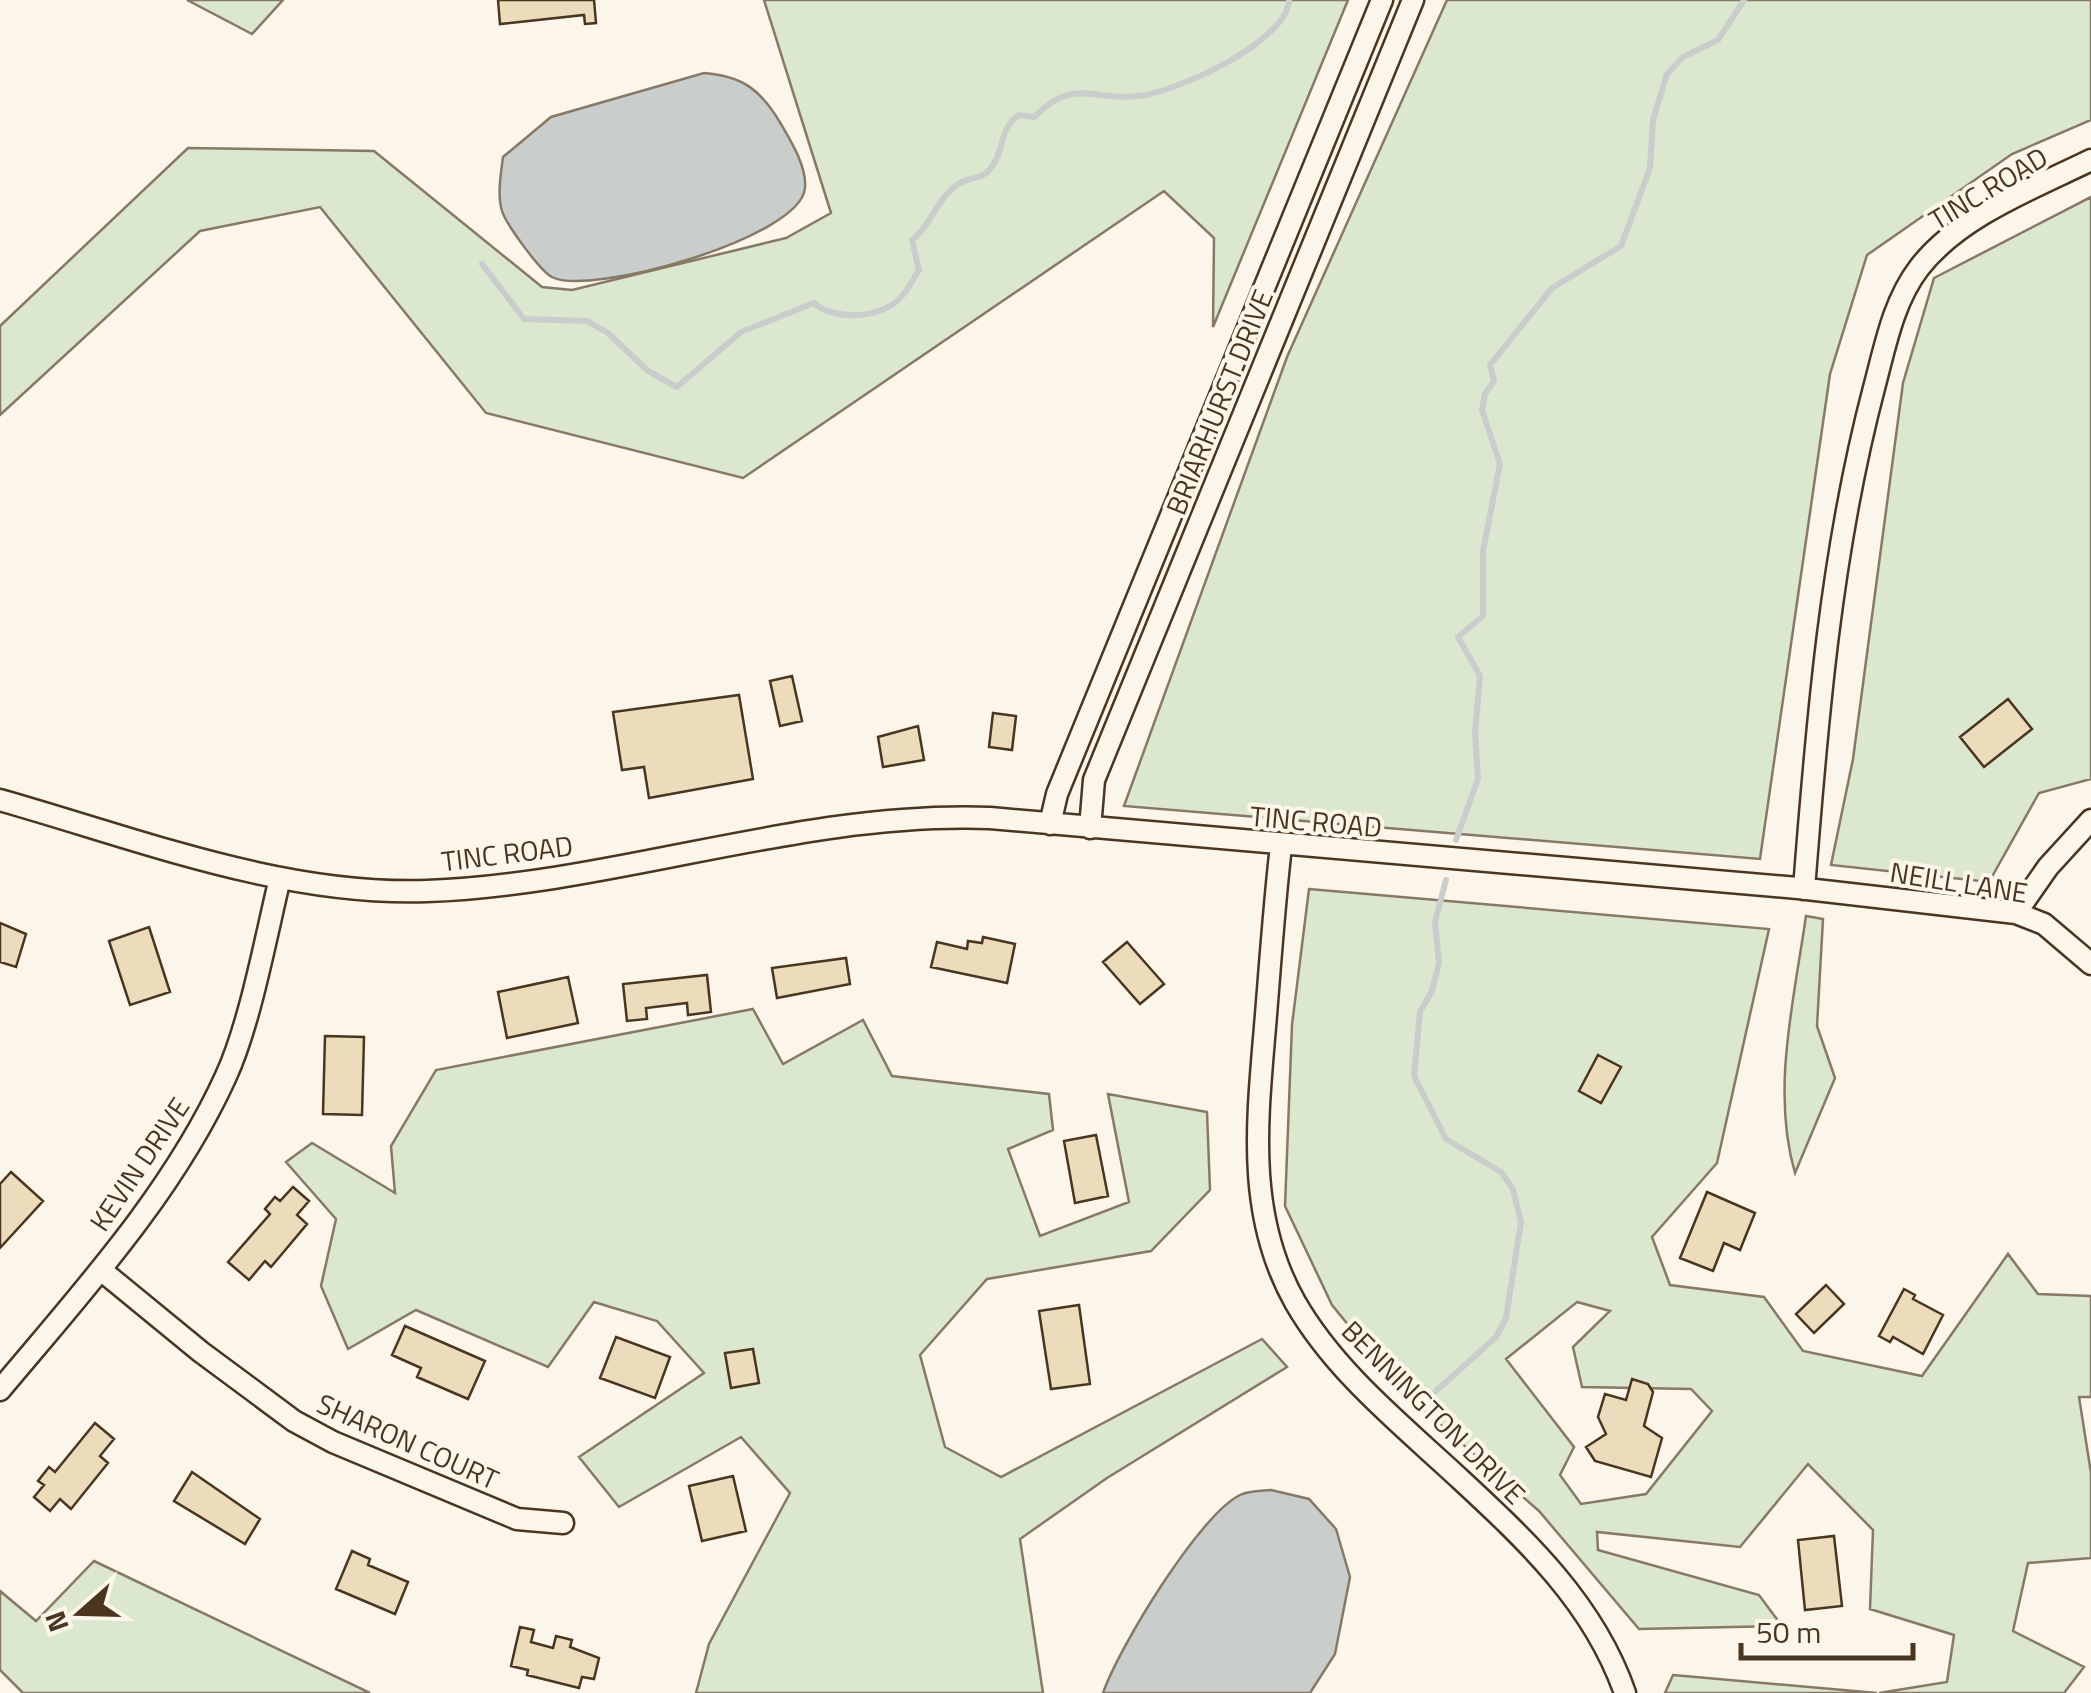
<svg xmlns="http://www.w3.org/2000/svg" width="2091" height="1693" font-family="'Titillium Web',sans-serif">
	<rect width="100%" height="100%" fill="#fbf6e9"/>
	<path fill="#dce7d0" stroke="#887966" stroke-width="2.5" fill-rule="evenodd" d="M 187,0 L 283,0 L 252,34 Z
		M 764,0 L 1348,0 L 1213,327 L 1214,238 L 1164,191 L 743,478 L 486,413 L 320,207 L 200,231 L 0,415 L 0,326 L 188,148 L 374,151 L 542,287 L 572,290 L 786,238 L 831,213 Z
		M 1447,0 L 2091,0 L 2091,120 L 2012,154 L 1867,255 L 1830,374 L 1760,859 L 1124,806 L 1287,357 Z
		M 2091,197 L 2091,779 L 2039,793 L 1989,882 L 1831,865 L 1853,759 L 1903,383 L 1934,278 Z
		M 1309,889 L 1769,929 L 1717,1163 L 1652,1237 L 1670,1285 L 1764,1297 L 1803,1351 L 1922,1376 L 2008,1254 L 2038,1294 L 2091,1296 L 2091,1397 L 2079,1397 L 2091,1473 L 2091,1558 L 2028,1563 L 2013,1631 L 2084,1667 L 2064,1693 L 1879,1693 L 1947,1682 L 1954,1635 L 1870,1609 L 1873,1530 L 1808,1464 L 1740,1547 L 1597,1532 L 1598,1550 L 1759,1595 L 1782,1626 L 1639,1629 L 1539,1511 L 1403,1392 L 1332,1305 L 1285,1206 L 1292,1025 ZM 1577,1302 L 1610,1311 L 1573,1347 L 1582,1387 L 1691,1389 L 1712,1411 L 1646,1494 L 1581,1504 L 1560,1475 L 1574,1447 L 1506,1359 Z
		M 1806,916 L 1823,919 L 1817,1026 L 1835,1078 L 1795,1173 C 1771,1091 1794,1000 1806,916 Z
		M 753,1009 L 783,1064 L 863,1020 L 892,1076 L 1049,1094 L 1053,1130 L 1008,1149 L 1040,1236 L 1129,1202 L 1108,1094 L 1207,1112 L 1210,1190 L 1151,1251 L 987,1279 L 920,1355 L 945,1447 L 1001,1477 L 1262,1339 L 1287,1367 L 1107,1478 L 1020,1539 L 1043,1693 L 696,1693 L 709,1644 L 790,1493 L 741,1437 L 619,1507 L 579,1457 L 704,1373 L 657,1321 L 594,1302 L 548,1367 L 416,1310 L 348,1349 L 321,1286 L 336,1219 L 286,1162 L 312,1143 L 395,1193 L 391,1146 L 436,1070 Z
		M 94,1561 L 370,1693 L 23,1693 L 0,1670 L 0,1591 L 36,1621 Z
		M 1673,1675 L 1877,1693 L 1665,1693 Z"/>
	<path fill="#c9cecd" stroke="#887966" stroke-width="2.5" d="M 704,73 C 743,76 761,90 781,124 C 791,141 807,167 805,188 C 801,238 589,297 552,277 C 540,271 506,224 502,211 C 497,194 501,174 503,157 L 551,117 Z
		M 1271,1490 L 1309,1499 L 1336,1529 L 1350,1577 L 1335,1654 L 1310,1693 L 1103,1693 C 1118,1649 1199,1515 1240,1495 C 1248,1491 1262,1491 1271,1490 Z"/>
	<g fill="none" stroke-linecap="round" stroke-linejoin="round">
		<path stroke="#c9cecd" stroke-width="6" d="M 482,264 L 524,319 L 587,321 L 608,333 L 648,371 L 677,387 L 741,332 L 814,303 C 834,321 882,319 901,297 C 908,290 913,279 919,270 L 912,240 C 933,224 937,195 962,182 C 972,177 982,179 990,169 C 1005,152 998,129 1019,115 L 1034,117 C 1075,76 1093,102 1140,96 C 1178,91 1287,42 1289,0
			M 1456,840 L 1478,779 L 1475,733 L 1480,676 L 1458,637 L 1483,616 L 1483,551 L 1500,464 L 1482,410 L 1485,394 L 1494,381 L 1490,365 L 1552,288 L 1621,246 L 1650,168 L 1653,120 L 1667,74 L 1683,57 L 1718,40 L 1744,0
			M 1436,1391 L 1496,1337 L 1506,1318 L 1521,1222 L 1513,1189 L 1501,1172 L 1446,1139 L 1414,1076 L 1420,1012 L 1432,991 L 1439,963 L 1435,922 L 1446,880"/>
	</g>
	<path fill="#ecdcbc" stroke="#4a3520" stroke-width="2.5" d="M 498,0 L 594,0 L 596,23 L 585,24 L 584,15 L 500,24 Z
		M 792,676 L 802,721 L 780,726 L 770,681 Z
		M 739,695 L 753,779 L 649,798 L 644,767 L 622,770 L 613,712 Z
		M 2008,699 L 2032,729 L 1984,767 L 1960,737 Z
		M 993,713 L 1016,716 L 1012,750 L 989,747 Z
		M 918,726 L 924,760 L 883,767 L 878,737 Z
		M 0,923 L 26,934 L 16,967 L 0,962 Z
		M 149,927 L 170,992 L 130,1005 L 109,941 Z
		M 983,937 L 1015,944 L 1007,983 L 931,967 L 937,942 L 967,949 L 968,941 L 982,943 Z
		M 1127,942 L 1164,984 L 1140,1004 L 1103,962 Z
		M 846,958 L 850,984 L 777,998 L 772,968 Z
		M 707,975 L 711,1012 L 688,1015 L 687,1003 L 646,1008 L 647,1019 L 627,1021 L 623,984 Z
		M 568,977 L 578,1023 L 507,1038 L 498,992 Z
		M 325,1036 L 364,1037 L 362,1115 L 323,1114 Z
		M 1598,1055 L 1621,1067 L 1601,1103 L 1579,1091 Z
		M 1096,1135 L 1108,1196 L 1075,1203 L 1064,1141 Z
		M 11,1172 L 43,1201 L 0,1248 L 0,1184 Z
		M 293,1187 L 309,1201 L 297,1215 L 307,1224 L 271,1267 L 265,1261 L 249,1280 L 228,1262 L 270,1214 L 265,1209 L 275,1197 L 280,1201 Z
		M 1707,1192 L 1755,1213 L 1740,1250 L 1724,1243 L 1713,1271 L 1680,1258 Z
		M 1826,1285 L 1844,1304 L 1814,1333 L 1796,1314 Z
		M 1904,1289 L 1915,1295 L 1913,1299 L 1943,1315 L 1923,1354 L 1893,1337 L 1890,1342 L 1879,1336 Z
		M 1079,1305 L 1090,1384 L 1051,1389 L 1039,1311 Z
		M 405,1326 L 485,1361 L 468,1399 L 417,1377 L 421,1368 L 392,1355 Z
		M 616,1337 L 670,1357 L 655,1398 L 600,1378 Z
		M 753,1349 L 759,1383 L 731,1388 L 725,1353 Z
		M 1632,1379 L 1648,1384 L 1653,1392 L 1644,1426 L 1662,1438 L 1651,1477 L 1595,1461 L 1586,1447 L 1606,1434 L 1598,1417 L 1605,1394 L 1626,1400 Z
		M 95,1423 L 114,1439 L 100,1456 L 108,1463 L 71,1509 L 60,1499 L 50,1511 L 34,1497 L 44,1485 L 38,1481 L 49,1467 L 55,1472 Z
		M 192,1472 L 260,1519 L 245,1544 L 174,1501 Z
		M 733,1476 L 746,1531 L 702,1541 L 689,1486 Z
		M 1834,1536 L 1842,1606 L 1805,1610 L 1798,1540 Z
		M 352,1551 L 370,1559 L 368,1565 L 408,1582 L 395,1614 L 336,1589 Z
		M 520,1627 L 534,1630 L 531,1642 L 553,1648 L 556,1636 L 572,1640 L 570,1647 L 599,1658 L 594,1679 L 582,1677 L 579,1688 L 527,1675 L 528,1670 L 511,1666 Z"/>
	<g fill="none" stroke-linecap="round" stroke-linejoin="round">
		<defs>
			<path id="minor" d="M 0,800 C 138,839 282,896 427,891 C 616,884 800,811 990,818 L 1798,888 L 2016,913 L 2044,924 L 2091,964
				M 1050,824 L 1057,794 L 1382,0
				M 1090,828 L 1094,780 L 1413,0
				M 1281,846 C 1274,906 1270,967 1265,1027 C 1257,1122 1246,1215 1295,1302 C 1335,1372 1402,1425 1460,1479 C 1528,1542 1594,1604 1625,1693
				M 1804,889 C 1817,721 1831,551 1874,388 C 1885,347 1893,302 1919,268 C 1959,216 2034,188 2091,160
				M 2016,913 L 2048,867 L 2091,820
				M 101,1270 L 201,1352 L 294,1421 L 333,1442 L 517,1519 L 563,1523
				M 0,1390 C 82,1292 173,1193 226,1076 C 250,1024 266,936 280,878"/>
		</defs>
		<use href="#minor" stroke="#4a3520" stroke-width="25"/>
		<use href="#minor" stroke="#fbf6e9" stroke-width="20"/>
	</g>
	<g text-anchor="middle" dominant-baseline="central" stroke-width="8" stroke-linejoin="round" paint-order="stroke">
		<g font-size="28" fill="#4a3520" stroke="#fbf6e9">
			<text transform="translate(1988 188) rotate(-31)">TINC ROAD</text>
			<text transform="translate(1219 402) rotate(-68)">BRIARHURST DRIVE</text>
			<text transform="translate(1316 821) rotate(5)">TINC ROAD</text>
			<text transform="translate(507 853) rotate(-7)">TINC ROAD</text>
			<text transform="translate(1959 882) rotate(9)">NEILL LANE</text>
			<text transform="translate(139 1164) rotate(-56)">KEVIN DRIVE</text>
			<text transform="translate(1434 1412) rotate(45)">BENNINGTON DRIVE</text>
			<text transform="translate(408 1441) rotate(24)">SHARON COURT</text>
		</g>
	</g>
	<g transform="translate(80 1613) rotate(250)" stroke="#fbf6e9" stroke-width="8" paint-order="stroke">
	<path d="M0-8L18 38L0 25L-18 38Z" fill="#4a3520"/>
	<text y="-15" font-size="28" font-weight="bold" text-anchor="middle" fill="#4a3520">N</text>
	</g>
	<path d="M1741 1643v15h172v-15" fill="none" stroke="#4a3520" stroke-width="5"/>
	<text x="1756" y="1643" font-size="30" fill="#4a3520" stroke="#fbf6e9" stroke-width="8" paint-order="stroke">50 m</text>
</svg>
